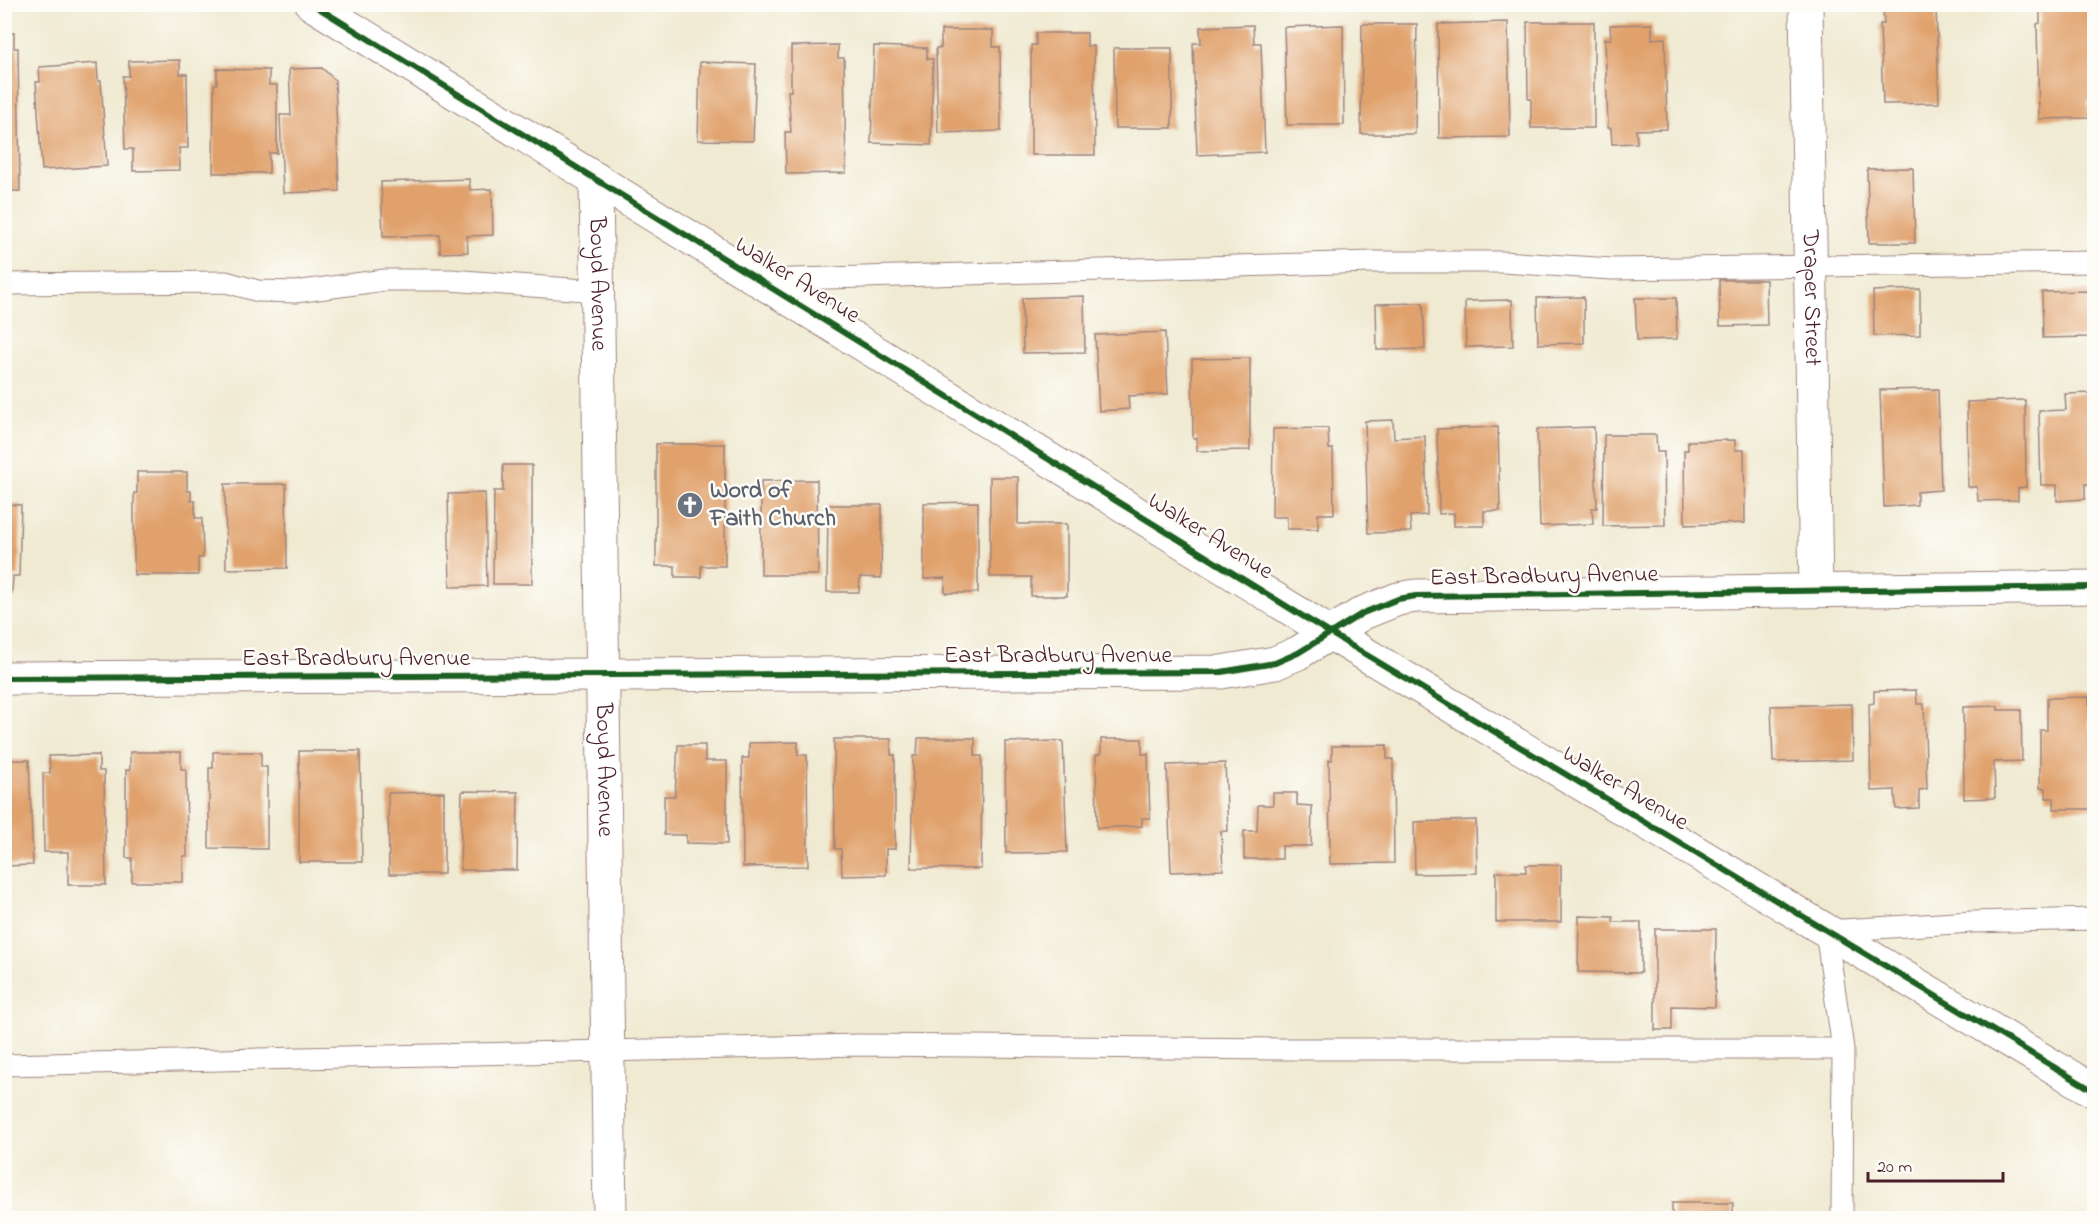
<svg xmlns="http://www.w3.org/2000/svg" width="2099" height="1223" font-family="'Indie Flower',sans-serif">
	<rect width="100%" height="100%" fill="#fdfcf7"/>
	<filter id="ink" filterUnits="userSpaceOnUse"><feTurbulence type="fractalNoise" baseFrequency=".0167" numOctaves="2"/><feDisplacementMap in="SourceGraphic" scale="12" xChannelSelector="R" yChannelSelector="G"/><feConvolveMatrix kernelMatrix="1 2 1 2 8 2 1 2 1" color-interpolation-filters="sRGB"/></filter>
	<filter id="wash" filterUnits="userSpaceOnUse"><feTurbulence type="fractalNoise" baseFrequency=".008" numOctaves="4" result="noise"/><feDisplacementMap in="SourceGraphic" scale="24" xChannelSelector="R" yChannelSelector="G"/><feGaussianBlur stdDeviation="1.35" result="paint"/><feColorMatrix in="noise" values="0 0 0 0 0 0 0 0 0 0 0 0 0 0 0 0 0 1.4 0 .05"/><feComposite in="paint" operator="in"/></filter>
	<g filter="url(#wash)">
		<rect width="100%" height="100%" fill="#f0ead2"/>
		<g id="blocks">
			<path fill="#e0a16c" d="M 2094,4 L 2094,101 L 2088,101 L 2089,118 L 2039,119 L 2037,24 L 2040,23 L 2040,5 Z
				M 1936,6 L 1939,103 L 1883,104 L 1880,24 L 1884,24 L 1883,8 Z
				M 1508,22 L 1510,137 L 1439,138 L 1438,24 Z
				M 1527,22 L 1594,22 L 1594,128 L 1531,128 L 1531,99 L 1528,99 Z
				M 1362,24 L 1417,24 L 1415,134 L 1361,134 Z
				M 1652,24 L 1652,39 L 1665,38 L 1667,129 L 1636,130 L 1637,143 L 1612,144 L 1611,128 L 1608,128 L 1605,39 L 1611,39 L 1610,25 Z
				M 1253,25 L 1254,43 L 1261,43 L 1265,152 L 1197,155 L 1193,43 L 1201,43 L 1200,27 Z
				M 1343,25 L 1344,125 L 1287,125 L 1284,27 Z
				M 941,30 L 993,30 L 993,47 L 1000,47 L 1001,131 L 938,133 L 936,48 L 941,48 Z
				M 4,33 L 14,33 L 14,48 L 18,48 L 20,191 L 4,191 Z
				M 1036,33 L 1087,33 L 1087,46 L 1094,46 L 1095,155 L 1031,155 L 1031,45 L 1036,45 Z
				M 838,45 L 838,58 L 844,58 L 846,173 L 786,174 L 785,132 L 791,132 L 788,91 L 791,91 L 791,46 Z
				M 874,46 L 927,48 L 927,59 L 933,59 L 931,145 L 871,143 Z
				M 1114,48 L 1172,48 L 1172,128 L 1115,128 Z
				M 180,60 L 180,74 L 187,74 L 188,148 L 179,148 L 180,170 L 133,171 L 133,149 L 125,149 L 123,76 L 129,76 L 129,61 Z
				M 700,62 L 756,64 L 753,141 L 698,140 Z
				M 97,63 L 98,81 L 101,81 L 107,166 L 42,170 L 36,82 L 40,82 L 39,67 Z
				M 322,68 L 335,80 L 339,191 L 283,193 L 280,115 L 291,115 L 289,69 Z
				M 217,69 L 269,70 L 269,85 L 277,85 L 277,153 L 269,153 L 269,173 L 213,173 L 214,84 L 217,84 Z
				M 1913,168 L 1915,243 L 1869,243 L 1867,169 Z
				M 469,179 L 470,190 L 492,189 L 493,235 L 467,236 L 468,252 L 440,253 L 440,235 L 383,237 L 381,182 Z
				M 1719,280 L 1766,280 L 1767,325 L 1720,326 Z
				M 1920,289 L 1920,335 L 1874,336 L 1873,291 Z
				M 2089,291 L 2091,337 L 2043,338 L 2042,292 Z
				M 1084,296 L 1085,352 L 1023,353 L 1022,298 Z
				M 1584,297 L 1584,343 L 1538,344 L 1537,298 Z
				M 1635,298 L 1676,298 L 1677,339 L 1637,340 Z
				M 1512,300 L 1513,346 L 1466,347 L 1465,301 Z
				M 1423,303 L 1425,349 L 1377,350 L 1376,304 Z
				M 1165,332 L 1168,394 L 1128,396 L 1129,409 L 1099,411 L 1095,335 Z
				M 1250,358 L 1250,450 L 1197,451 L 1197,438 L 1193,438 L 1192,359 Z
				M 1938,389 L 1941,490 L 1917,492 L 1917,505 L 1884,507 L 1880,390 Z
				M 2094,393 L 2094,484 L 2085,484 L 2085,499 L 2057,501 L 2057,485 L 2041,485 L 2039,411 L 2066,410 L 2065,394 Z
				M 2025,400 L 2026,487 L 2018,488 L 2018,500 L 1978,501 L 1977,487 L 1968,487 L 1967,402 Z
				M 1393,420 L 1394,438 L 1425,436 L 1427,515 L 1410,516 L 1411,532 L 1368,533 L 1365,421 Z
				M 1498,427 L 1500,511 L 1484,511 L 1484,526 L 1454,526 L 1454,513 L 1439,514 L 1437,429 Z
				M 1594,427 L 1597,508 L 1592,508 L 1593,524 L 1540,526 L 1537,429 Z
				M 1328,428 L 1329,449 L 1333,449 L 1334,514 L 1318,514 L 1318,529 L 1287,529 L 1287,517 L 1272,517 L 1273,429 Z
				M 1604,435 L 1656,435 L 1657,452 L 1664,452 L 1665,525 L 1603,526 Z
				M 1735,440 L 1735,450 L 1744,450 L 1745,523 L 1685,525 L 1684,450 L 1688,450 L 1688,441 Z
				M 656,444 L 725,444 L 725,566 L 701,566 L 701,577 L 675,577 L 675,566 L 656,566 Z
				M 503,465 L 532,465 L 532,584 L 493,584 L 494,491 L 503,491 Z
				M 137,472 L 187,472 L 187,491 L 191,491 L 191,501 L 195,501 L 195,518 L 202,518 L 203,558 L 198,558 L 198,575 L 134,575 L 134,493 L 137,493 Z
				M 990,477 L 1018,477 L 1018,524 L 1067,524 L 1067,596 L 1031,596 L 1031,577 L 990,577 Z
				M 817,480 L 818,575 L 761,575 L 761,481 Z
				M 225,484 L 286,484 L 287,568 L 226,569 Z
				M 485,493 L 487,586 L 450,587 L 448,494 Z
				M 978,502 L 978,593 L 945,593 L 945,578 L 924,579 L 924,503 Z
				M 4,504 L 21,505 L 19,576 L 13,576 L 12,593 L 4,593 Z
				M 828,505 L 882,505 L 881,578 L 860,577 L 859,592 L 827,592 Z
				M 1916,690 L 1917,704 L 1924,704 L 1927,789 L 1919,790 L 1919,808 L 1896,809 L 1895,790 L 1871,791 L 1869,704 L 1874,703 L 1874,691 Z
				M 2089,697 L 2089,728 L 2094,728 L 2094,809 L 2054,809 L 2054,798 L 2046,798 L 2046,788 L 2040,788 L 2040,730 L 2047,730 L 2047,698 Z
				M 1852,704 L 1853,760 L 1773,762 L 1771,706 Z
				M 1998,706 L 1998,710 L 2021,710 L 2022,761 L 1994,762 L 1995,798 L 1964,799 L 1963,707 Z
				M 918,738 L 975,738 L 975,756 L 982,756 L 981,869 L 911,868 L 913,756 L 917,756 Z
				M 834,739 L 891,739 L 891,755 L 895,755 L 895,849 L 886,849 L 886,875 L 842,876 L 841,849 L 835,849 Z
				M 1101,739 L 1142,739 L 1142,754 L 1148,754 L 1150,818 L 1142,818 L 1142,826 L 1097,828 L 1096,755 L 1101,754 Z
				M 1063,741 L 1067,852 L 1006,853 L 1005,742 Z
				M 798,742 L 798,755 L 807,755 L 808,866 L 743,867 L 742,758 L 749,758 L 749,743 Z
				M 678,745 L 705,745 L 705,761 L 727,761 L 727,844 L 686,843 L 686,835 L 664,835 L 664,796 L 675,796 Z
				M 1387,745 L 1387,759 L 1393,759 L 1394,863 L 1330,864 L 1329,760 L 1332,760 L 1332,746 Z
				M 299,751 L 360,751 L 362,862 L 299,862 Z
				M 130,752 L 181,752 L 181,769 L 186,769 L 187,856 L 183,856 L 183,882 L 132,882 L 132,858 L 126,858 L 126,770 L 130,770 Z
				M 213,752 L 261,752 L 261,767 L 267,767 L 267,849 L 209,848 L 209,768 L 213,768 Z
				M 99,755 L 99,771 L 104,771 L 106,885 L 68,885 L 68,852 L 44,852 L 43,773 L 50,773 L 49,756 Z
				M 4,760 L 29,760 L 33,865 L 4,866 Z
				M 1225,763 L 1228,831 L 1221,831 L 1223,870 L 1171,872 L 1167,765 Z
				M 462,791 L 518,792 L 517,870 L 460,870 Z
				M 444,792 L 444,874 L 389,874 L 388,793 Z
				M 1273,793 L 1297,793 L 1297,805 L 1312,806 L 1311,846 L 1282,846 L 1282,859 L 1244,859 L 1244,831 L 1257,831 L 1258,805 L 1273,805 Z
				M 1476,820 L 1477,873 L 1415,874 L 1414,822 Z
				M 1526,865 L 1561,865 L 1561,922 L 1496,922 L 1496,872 L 1526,872 Z
				M 1579,916 L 1613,917 L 1613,922 L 1641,922 L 1641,973 L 1578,972 Z
				M 1655,929 L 1716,929 L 1715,1007 L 1672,1006 L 1672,1030 L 1655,1030 Z
				M 1672,1203 L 1733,1203 L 1733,1218 L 1672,1218 Z"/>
		</g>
	</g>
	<g filter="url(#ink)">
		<use href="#blocks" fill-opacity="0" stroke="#9d847e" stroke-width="1.5"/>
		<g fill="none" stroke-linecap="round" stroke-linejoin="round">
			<defs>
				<path id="lane" d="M 761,280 L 1373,262 L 1503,262 L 1612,269 L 2094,262
					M 4,284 L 226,282 L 258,291 L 295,292 L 385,280 L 450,280 L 598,291
					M 4,1065 L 860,1045 L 1279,1049 L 1843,1049
					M 1842,1218 L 1843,1049 L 1826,931 L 1972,922 L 2094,919"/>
				<g id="street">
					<path d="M 312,4 L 1330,633 L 2094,1091"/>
					<path id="s1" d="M 1806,4 L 1816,590"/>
					<path id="s2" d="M 596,179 L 610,1218"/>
					<path d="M 4,678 L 1221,672 L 1275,663 L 1298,653 L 1363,613 L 1398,599 L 1416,596 L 2094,587"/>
				</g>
			</defs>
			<use href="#lane" stroke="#9d847e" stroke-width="23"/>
			<use href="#street" stroke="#9d847e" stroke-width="35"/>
			<use href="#lane" stroke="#fff" stroke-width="21"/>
			<use href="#street" stroke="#fff" stroke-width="33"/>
			<defs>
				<path id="cycleway" d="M 312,4 L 1330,633 L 2094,1091
					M 4,678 L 1221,672 L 1275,663 L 1298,653 L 1363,613 L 1398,599 L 1416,596 L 2094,587"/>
			</defs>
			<use href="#cycleway" stroke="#fdfcf7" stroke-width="10"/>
			<use href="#cycleway" stroke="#1b5e20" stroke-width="6"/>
		</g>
	</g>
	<defs>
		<symbol id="church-disc" viewBox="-11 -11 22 22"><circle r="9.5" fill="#6b7280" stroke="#fdfcf7"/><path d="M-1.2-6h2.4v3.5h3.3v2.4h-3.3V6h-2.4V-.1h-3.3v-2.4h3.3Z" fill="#fff"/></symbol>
	</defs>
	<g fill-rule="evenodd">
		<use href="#church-disc" x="675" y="490" width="30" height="30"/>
	</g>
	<g text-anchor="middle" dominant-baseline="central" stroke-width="5" stroke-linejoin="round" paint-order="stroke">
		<g font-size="24" fill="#4a1f2b" stroke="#fdfcf7">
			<text transform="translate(797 281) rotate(32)">Walker Avenue</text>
			<text stroke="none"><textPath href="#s2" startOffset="105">Boyd Avenue</textPath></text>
			<text stroke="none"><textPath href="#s1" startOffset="294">Draper Street</textPath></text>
			<text transform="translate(1210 537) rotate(32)">Walker Avenue</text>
			<text transform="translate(1544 577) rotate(-1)">East Bradbury Avenue</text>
			<text x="1058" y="656">East Bradbury Avenue</text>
			<text x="356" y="659">East Bradbury Avenue</text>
			<text stroke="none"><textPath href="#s2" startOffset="591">Boyd Avenue</textPath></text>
			<text transform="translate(1625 789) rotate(31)">Walker Avenue</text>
		</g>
		<g font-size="24" font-weight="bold" fill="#5b616d" stroke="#fdfcf7" text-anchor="start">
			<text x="710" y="491">Word of<tspan x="710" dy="28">Faith Church</tspan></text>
		</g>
	</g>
	<rect width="2099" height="1223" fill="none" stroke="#fdfcf7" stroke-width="24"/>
	<path d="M1868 1172v9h135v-9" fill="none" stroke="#4a1f2b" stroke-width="3"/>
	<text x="1877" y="1172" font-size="18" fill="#4a1f2b" stroke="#fdfcf7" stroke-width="4.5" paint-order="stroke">20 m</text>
</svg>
